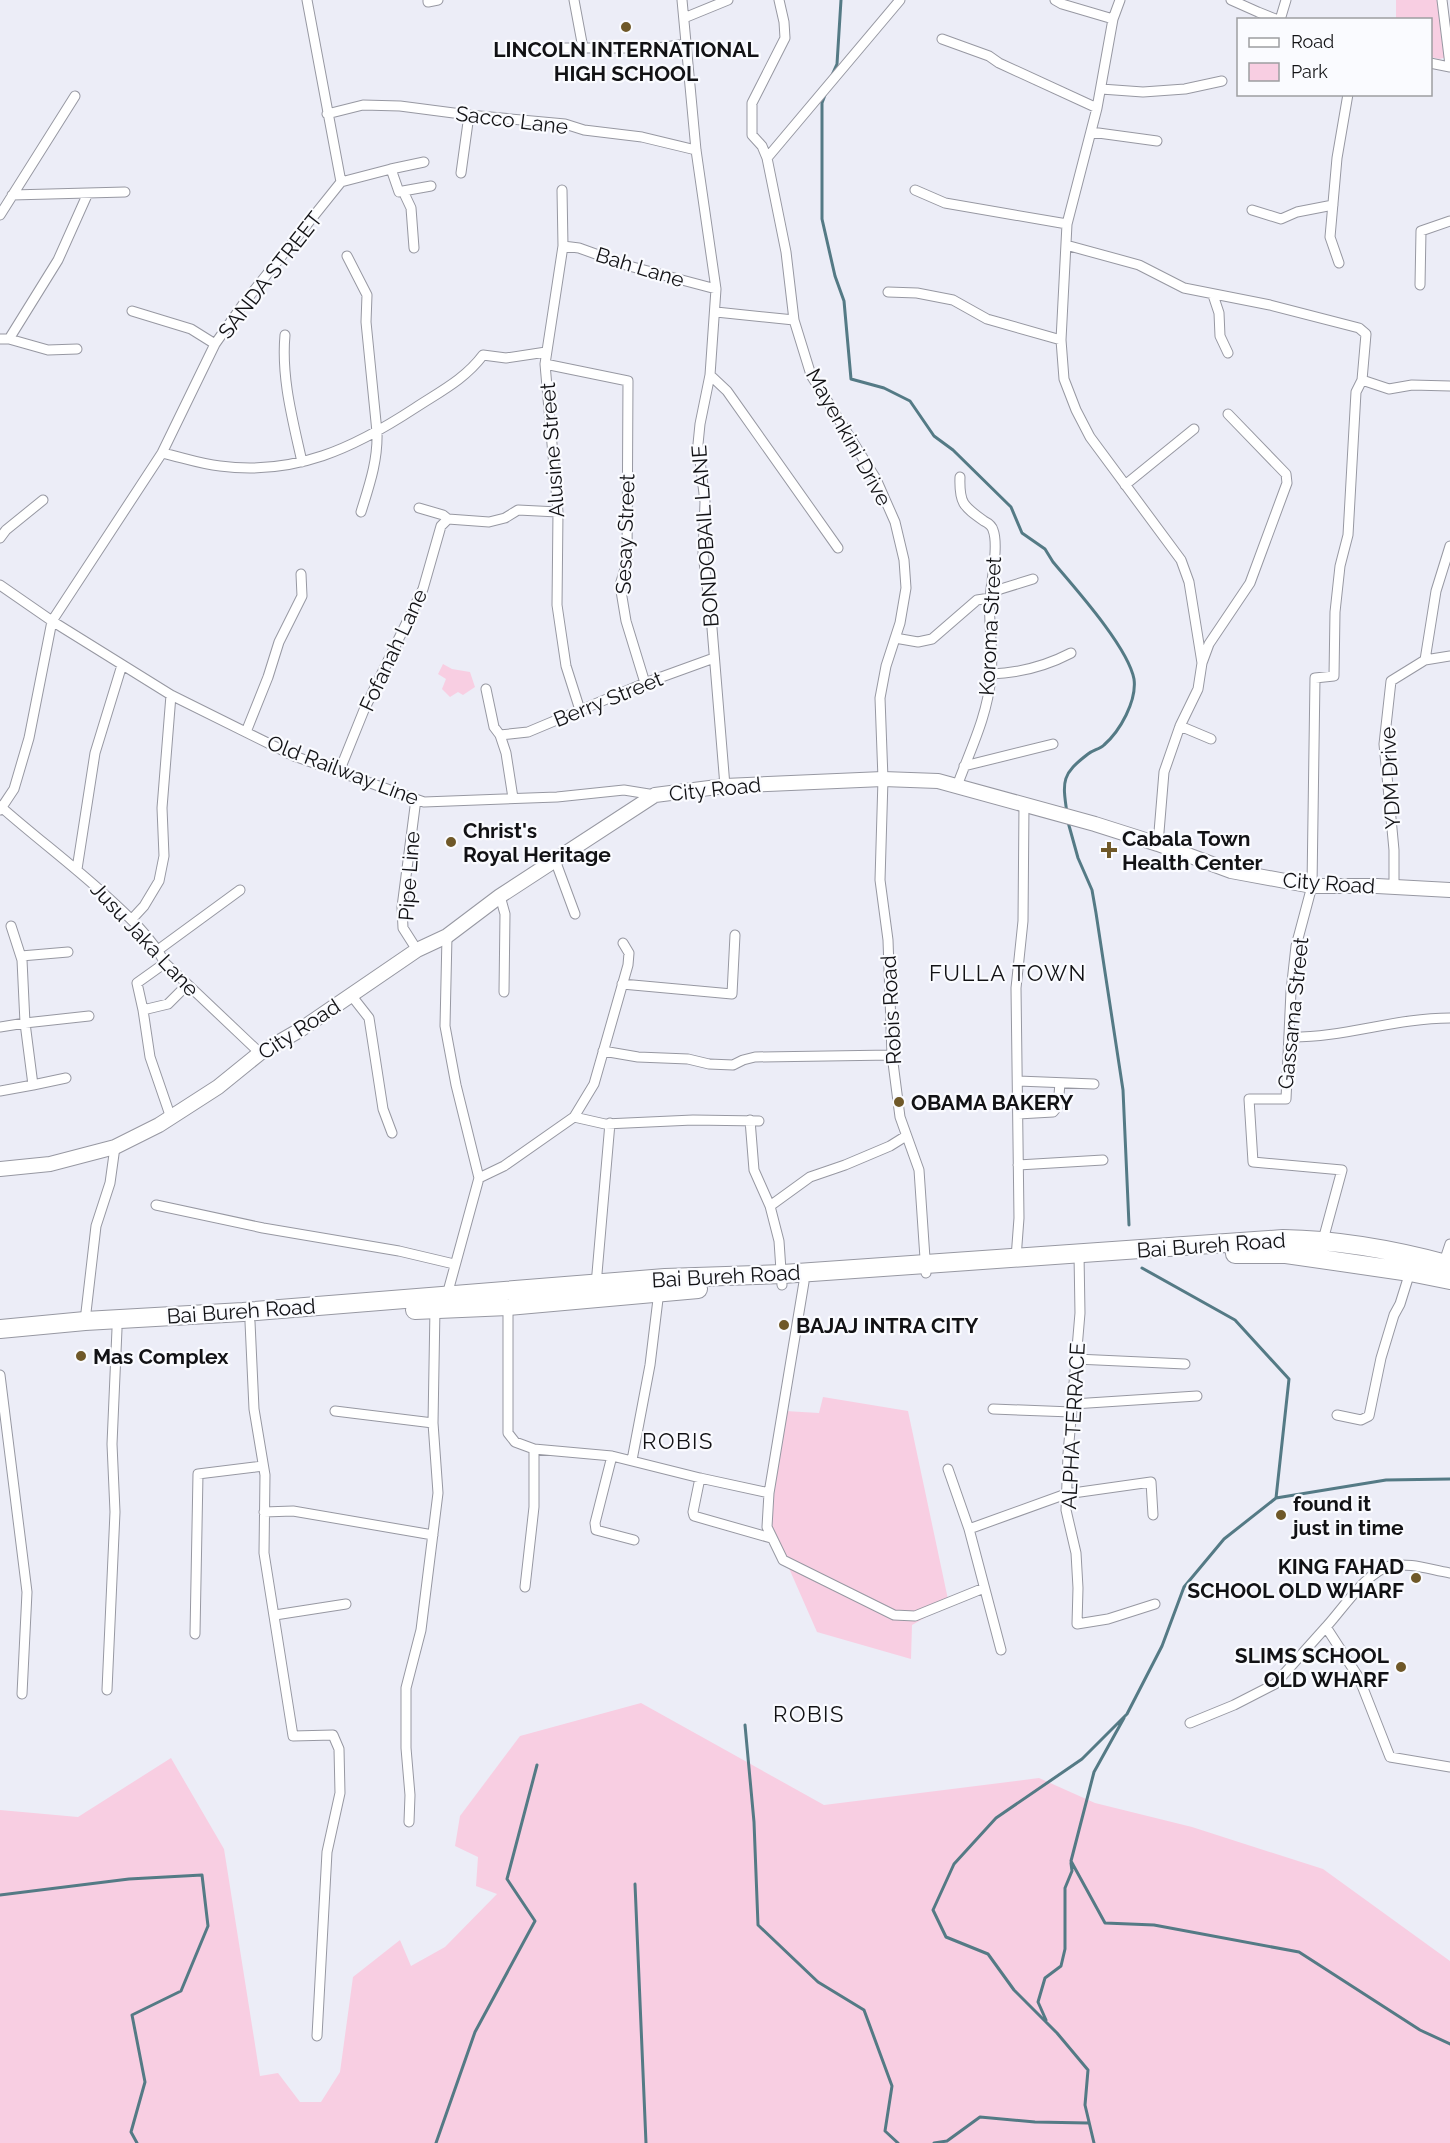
<svg xmlns="http://www.w3.org/2000/svg" width="1450" height="2143" font-family="Raleway,sans-serif">
	<rect width="100%" height="100%" fill="#ecedf7"/>
	<path fill="#f8cee2" d="M 1396,0 L 1440,0 L 1448,57 L 1439,59 L 1431,57 L 1430,20 L 1396,20 Z
		M 443,664 L 452,669 L 470,672 L 475,687 L 463,695 L 458,692 L 450,697 L 442,689 L 446,679 L 438,674 Z
		M 823,1397 L 908,1411 L 949,1604 L 912,1625 L 911,1659 L 817,1632 L 770,1525 L 785,1411 L 819,1413 Z
		M 641,1703 L 824,1805 L 1039,1778 L 1095,1803 L 1192,1827 L 1323,1869 L 1450,1961 L 1450,2143 L 0,2143 L 0,1810 L 78,1817 L 171,1758 L 224,1849 L 260,2076 L 278,2073 L 300,2102 L 321,2102 L 340,2072 L 353,1977 L 400,1940 L 411,1966 L 445,1947 L 497,1894 L 476,1886 L 478,1857 L 455,1846 L 460,1816 L 520,1736 Z"/>
	<g fill="none" stroke-linecap="round" stroke-linejoin="round">
		<path stroke="#547a85" stroke-width="3" d="M 832,75 L 837,64 L 841,0
			M 825,95 L 822,103 L 822,219 L 835,276 L 844,301 L 851,379 L 884,388 L 910,401 L 934,436 L 953,450 L 1011,507 L 1022,533 L 1045,549 L 1053,562 C 1075,588 1128,647 1134,679 C 1137,701 1120,731 1104,745 C 1100,749 1093,750 1088,754 C 1062,774 1062,780 1067,813
			M 1068,822 L 1078,858 L 1092,890 L 1096,913 L 1123,1090 L 1129,1225
			M 1276,1498 L 1386,1480 L 1450,1479
			M 1124,1718 L 1094,1772 L 1071,1861 L 1105,1923 L 1154,1925 L 1299,1952 L 1420,2030 L 1450,2044
			M 745,1725 L 754,1822 L 758,1925 L 818,1982 L 864,2010 L 892,2086 L 885,2131 L 898,2143
			M 635,1884 L 646,2143
			M 0,1895 L 129,1879 L 202,1875 L 208,1926 L 181,1991 L 132,2015 L 145,2082 L 131,2132 L 137,2143
			M 1046,2020 L 1038,2002 L 1045,1978 L 1061,1966 L 1065,1949 L 1065,1888 L 1072,1871 L 1071,1863
			M 436,2143 L 475,2032 L 535,1921 L 507,1879 L 537,1765
			M 934,2143 L 947,2141 L 980,2117 L 1035,2122 L 1088,2123
			M 1094,2143 L 1085,2105 L 1088,2070 L 1057,2033 L 1014,1990 L 988,1954 L 946,1937 L 933,1910 L 954,1864 L 996,1818 L 1082,1759 L 1127,1714 L 1162,1646 L 1184,1587 L 1224,1539 L 1276,1498 L 1289,1379 L 1235,1320 L 1142,1268"/>
		<defs>
			<path id="street" d="M 428,0 L 428,2 L 438,0
				M 574,0 L 583,48
				M 682,0 L 696,150 L 716,289 L 710,375 L 700,424 L 698,444 L 705,502 L 703,554 L 711,616 L 725,786
				M 779,0 L 784,22 L 785,38 L 752,103 L 752,135 L 762,146 L 767,158 L 786,252 L 794,320 L 811,375 L 876,479 L 895,522 L 904,560 L 906,588 L 900,623 L 886,666 L 880,698 L 883,779 L 880,880 L 888,940 L 892,1055 L 900,1117 L 919,1170 L 926,1273
				M 1055,0 L 1062,4 L 1113,19
				M 1120,0 L 1113,19 L 1097,108 L 1067,224 L 1061,340 L 1064,379 L 1076,410 L 1090,437 L 1181,560 L 1189,582 L 1202,663
				M 1231,0 L 1258,12 L 1278,20
				M 1442,0 L 1450,65
				M 684,18 L 728,0
				M 1280,20 L 1286,0
				M 942,39 L 989,56 L 999,63 L 1097,108
				M 549,48 L 658,48 L 686,44
				M 1430,63 L 1450,67
				M 1101,89 L 1143,92 L 1185,89 L 1222,81
				M 327,114 L 363,105 L 400,106 L 469,115 L 565,124 L 584,130 L 642,137 L 696,150
				M 1091,132 L 1157,141
				M 767,158 L 900,0
				M 391,169 L 424,162
				M 461,173 L 469,115
				M 341,182 L 391,169 L 399,192 L 403,191 L 411,208 L 414,248
				M 562,190 L 563,246 L 545,364 L 558,512 L 557,605 L 566,666 L 580,710
				M 915,190 L 945,203 L 1067,224
				M 403,191 L 431,186
				M 12,195 L 125,192
				M 1252,210 L 1281,219 L 1297,212 L 1333,205
				M 0,215 L 75,96
				M 1066,245 L 1139,265 L 1184,288 L 1270,305 L 1359,328 L 1366,334 L 1362,380 L 1356,392 L 1348,535 L 1340,566 L 1335,612 L 1334,676 L 1315,678 L 1312,886 L 1296,946 L 1291,991 L 1286,1099 L 1249,1099 L 1253,1162 L 1342,1170 L 1323,1240
				M 563,246 L 579,248 L 629,266 L 716,289
				M 347,256 L 367,295 L 366,322 L 377,432 C 378,461 369,486 361,512
				M 1339,263 L 1330,237 L 1337,158 L 1348,94
				M 1420,285 L 1421,231 L 1450,221
				M 888,292 L 917,293 L 953,300 L 987,319 L 1061,340
				M 1213,295 L 1219,313 L 1220,336 L 1228,353
				M 132,311 L 191,329 L 215,344
				M 716,312 L 794,320
				M 285,335 C 281,378 293,421 302,462
				M 0,339 L 9,339 L 58,260 L 88,193
				M 9,339 L 48,350 L 77,349
				M 545,364 L 628,381 L 627,562 L 620,585 L 626,621 L 645,683
				M 710,375 L 727,391 L 838,548
				M 1362,380 L 1389,389 L 1412,385 L 1450,386
				M 162,453 C 181,457 200,464 220,466 C 295,476 354,448 415,408 C 441,391 465,379 483,355 L 506,358 L 546,352
				M 1125,485 L 1194,429
				M 419,508 L 443,515 L 448,519
				M 0,538 L 6,530 L 43,500
				M 0,585 L 52,621 L 171,695 L 294,756 L 424,802 L 557,797 L 624,790 L 655,795
				M 991,592 L 1033,579
				M 895,638 L 918,642 L 932,639 L 977,600 L 990,598
				M 1425,660 L 1450,656
				M 991,674 C 1019,673 1046,666 1071,653
				M 486,689 L 494,727 L 500,735 L 506,753 L 513,798
				M 1180,726 L 1211,739
				M 246,732 L 268,677 L 279,642 L 302,596 L 301,574
				M 500,735 L 528,732 L 645,683 L 714,658
				M 964,766 L 1053,744
				M 339,772 L 364,710 L 423,589 L 441,526 L 448,519 L 489,522 L 505,518 L 518,510 L 558,512
				M 957,786 C 971,748 987,717 991,677 C 994,651 988,625 990,599 C 991,582 999,545 993,530 C 992,526 988,523 984,521 C 963,506 959,503 960,477
				M 416,799 L 402,907 L 403,928 L 417,950
				M 0,806 C 34,836 70,863 103,893 C 126,914 150,935 165,963 L 260,1053
				M 0,810 L 14,789 L 29,738 L 52,621 L 162,453 L 215,344 L 244,303 L 341,182 L 307,0
				M 1158,844 L 1164,772 L 1180,726 L 1198,689 L 1202,663 L 1209,644 L 1250,583 L 1287,483 L 1286,474 L 1228,414
				M 555,860 L 575,914
				M 77,869 L 95,753 L 122,665
				M 1394,887 L 1394,850 L 1384,744 L 1391,681 L 1425,660 L 1436,591 L 1450,546
				M 500,896 L 505,914 L 504,992
				M 132,919 L 144,906 L 159,881 L 164,856 L 162,808 L 171,695
				M 447,936 L 445,1026 L 456,1085 L 479,1178
				M 158,950 L 240,890
				M 21,956 L 68,952
				M 165,963 L 137,983 L 143,1010 L 168,1004 L 187,985
				M 622,984 L 732,994 L 735,935
				M 351,995 L 369,1018 L 383,1109 L 392,1133
				M 143,1010 L 150,1057 L 171,1118
				M 0,1027 L 25,1023 L 22,960 L 11,926
				M 1289,1037 C 1343,1038 1395,1018 1450,1018
				M 603,1051 L 638,1057 L 688,1059 L 709,1064 L 733,1065 L 743,1060 L 755,1057 L 892,1055
				M 1018,1081 L 1094,1084
				M 33,1085 L 66,1078
				M 0,1091 L 33,1085 L 25,1023 L 89,1016
				M 1018,1114 L 1053,1112 L 1058,1106 L 1060,1083
				M 574,1117 L 605,1124 L 693,1120 L 759,1121
				M 750,1120 L 754,1170 L 770,1206 L 779,1241 L 782,1285
				M 1018,1165 L 1103,1160
				M 156,1205 L 263,1228 L 399,1251 L 454,1264
				M 770,1206 L 810,1177 L 845,1165 L 890,1146 L 906,1136
				M 1079,1254 L 1080,1313 L 1068,1454 L 1066,1510 L 1076,1553 L 1078,1588 L 1077,1624 L 1108,1619 L 1155,1604
				M 1016,1258 L 1019,1218 L 1016,988 L 1023,921 L 1024,805
				M 1443,1265 L 1450,1244
				M 804,1282 L 769,1493 L 767,1527 L 783,1560 L 894,1615 L 915,1616 L 984,1588
				M 596,1285 L 610,1123
				M 447,1295 L 479,1178 L 504,1166 L 574,1117 L 594,1084 L 628,965 L 629,953 L 623,943
				M 508,1306 L 508,1433 L 515,1442 L 534,1449 L 612,1456 L 700,1478 L 769,1493
				M 85,1321 L 96,1226 L 110,1183 L 115,1147
				M 250,1322 L 254,1409 L 265,1475 L 264,1553 L 293,1736 L 333,1735 L 339,1749 L 340,1793 L 327,1852 L 317,2036
				M 1076,1359 L 1185,1364
				M 0,1375 L 27,1592 L 22,1694
				M 1073,1404 L 1197,1396
				M 993,1409 L 1072,1412
				M 335,1411 L 433,1423
				M 1337,1415 L 1361,1420 L 1369,1416 L 1381,1358 L 1394,1315 L 1400,1304 L 1410,1272
				M 612,1456 L 595,1523 L 596,1530 L 634,1540
				M 632,1460 L 650,1365 L 659,1291
				M 948,1469 L 969,1529
				M 700,1478 L 693,1512 L 694,1516 L 771,1538
				M 264,1512 L 293,1511 L 433,1535
				M 1450,1573 C 1431,1570 1409,1562 1390,1566 C 1367,1571 1342,1610 1326,1627 L 1359,1678 L 1390,1757 L 1450,1767
				M 525,1587 L 534,1507 L 534,1449
				M 275,1615 L 346,1604
				M 195,1634 L 198,1474 L 263,1466
				M 1001,1650 L 969,1529 L 1066,1494 L 1151,1482 L 1153,1515
				M 107,1690 L 115,1512 L 112,1444 L 117,1329
				M 1190,1723 L 1234,1705 L 1275,1684 L 1326,1627
				M 409,1822 L 410,1795 L 406,1748 L 406,1688 L 421,1630 L 438,1493 L 433,1423 L 435,1308"/>
			<path id="secondary" d="M 0,1169 L 50,1164 L 115,1147 L 159,1125 L 218,1087 L 260,1053 L 300,1030 L 417,950 L 447,936 L 500,896 L 655,795 L 725,786 L 883,779 L 938,781 L 1095,824 L 1158,844 L 1231,871 L 1312,886 L 1377,886 L 1450,890"/>
			<path id="highway" d="M 1235,1254 L 1286,1254 L 1410,1272 L 1450,1280
				M 415,1310 L 508,1306 L 698,1289
				M 0,1329 L 85,1321 L 243,1312 L 665,1278 L 783,1274 L 1283,1239 C 1340,1240 1395,1250 1450,1265"/>
		</defs>
		<use href="#street" stroke="#9798a2" stroke-width="11"/>
		<use href="#secondary" stroke="#9798a2" stroke-width="16"/>
		<use href="#highway" stroke="#9798a2" stroke-width="20"/>
		<use href="#street" stroke="#fff" stroke-width="9"/>
		<use href="#secondary" stroke="#fff" stroke-width="14"/>
		<use href="#highway" stroke="#fff" stroke-width="18"/>
	</g>
	<g fill="#6f5828" stroke="#fafbff" stroke-width="2">
		<circle cx="626" cy="27" r="6"/>
		<circle cx="451" cy="842" r="6"/>
		<path d="M1106 841h6v6h6v6h-6v6h-6v-6h-6v-6h6z"/>
		<circle cx="899" cy="1102" r="6"/>
		<circle cx="784" cy="1325" r="6"/>
		<circle cx="81" cy="1356" r="6"/>
		<circle cx="1281" cy="1515" r="6"/>
		<circle cx="1416" cy="1578" r="6"/>
		<circle cx="1401" cy="1667" r="6"/>
	</g>
	<g text-anchor="middle" dominant-baseline="central" stroke-width="4.5" stroke-linejoin="round" paint-order="stroke">
		<g font-size="21" font-weight="bold" fill="#121215" stroke="#fafbff" text-anchor="start">
			<text x="626" y="49" text-anchor="middle">LINCOLN INTERNATIONAL<tspan x="626" dy="24">HIGH SCHOOL</tspan></text>
			<text x="463" y="830">Christ's<tspan x="463" dy="24">Royal Heritage</tspan></text>
			<text x="1122" y="838">Cabala Town<tspan x="1122" dy="24">Health Center</tspan></text>
			<text x="911" y="1102">OBAMA BAKERY</text>
			<text x="796" y="1325">BAJAJ INTRA CITY</text>
			<text x="93" y="1356">Mas Complex</text>
			<text x="1293" y="1503">found it<tspan x="1293" dy="24">just in time</tspan></text>
			<text x="1404" y="1566" text-anchor="end">KING FAHAD<tspan x="1404" dy="24">SCHOOL OLD WHARF</tspan></text>
			<text x="1389" y="1655" text-anchor="end">SLIMS SCHOOL<tspan x="1389" dy="24">OLD WHARF</tspan></text>
		</g>
		<g font-size="21" fill="#121215" stroke="#fafbff">
			<text transform="translate(512 120) rotate(7)">Sacco Lane</text>
			<text transform="translate(640 267) rotate(17)">Bah Lane</text>
			<text transform="translate(270 275) rotate(-52)">SANDA STREET</text>
			<text transform="translate(849 437) rotate(61)">Mayenkini Drive</text>
			<text transform="translate(552 450) rotate(-94)">Alusine Street</text>
			<text transform="translate(625 534) rotate(-88)">Sesay Street</text>
			<text transform="translate(705 536) rotate(-94)">BONDOBAIL LANE</text>
			<text transform="translate(990 626) rotate(-87)">Koroma Street</text>
			<text transform="translate(393 650) rotate(-65)">Fofanah Lane</text>
			<text transform="translate(608 699) rotate(-22)">Berry Street</text>
			<text transform="translate(343 770) rotate(21)">Old Railway Line</text>
			<text transform="translate(1390 778) rotate(-93)">YDM Drive</text>
			<text transform="translate(715 789) rotate(-6)">City Road</text>
			<text transform="translate(409 876) rotate(-86)">Pipe Line</text>
			<text transform="translate(1329 883) rotate(4)">City Road</text>
			<text transform="translate(145 939) rotate(47)">Jusu Jaka Lane</text>
			<text transform="translate(891 1010) rotate(-93)">Robis Road</text>
			<text transform="translate(1293 1013) rotate(-84)">Gassama Street</text>
			<text transform="translate(299 1029) rotate(-33)">City Road</text>
			<text transform="translate(1211 1245) rotate(-4)">Bai Bureh Road</text>
			<text transform="translate(726 1276) rotate(-3)">Bai Bureh Road</text>
			<text transform="translate(241 1311) rotate(-4)">Bai Bureh Road</text>
			<text transform="translate(1073 1426) rotate(-87)">ALPHA TERRACE</text>
		</g>
		<g font-size="22" letter-spacing="1.5" fill="#121215" stroke="#fafbff">
			<text x="1008" y="973">FULLA TOWN</text>
			<text x="678" y="1441">ROBIS</text>
			<text x="809" y="1714">ROBIS</text>
		</g>
	</g>
	<rect x="1237" y="18" width="195" height="78" fill="#fafbff" stroke="#9d9ea1" stroke-width="1.5"/>
	<rect x="1249" y="38" width="30" height="9" fill="#ffffff" stroke="#9d9ea1" stroke-width="1.5"/>
	<text x="1291" y="48" font-size="18" fill="#121215">Road</text>
	<rect x="1249" y="63" width="30" height="18" fill="#f8cee2" stroke="#9d9ea1" stroke-width="1.5"/>
	<text x="1291" y="78" font-size="18" fill="#121215">Park</text>
</svg>
